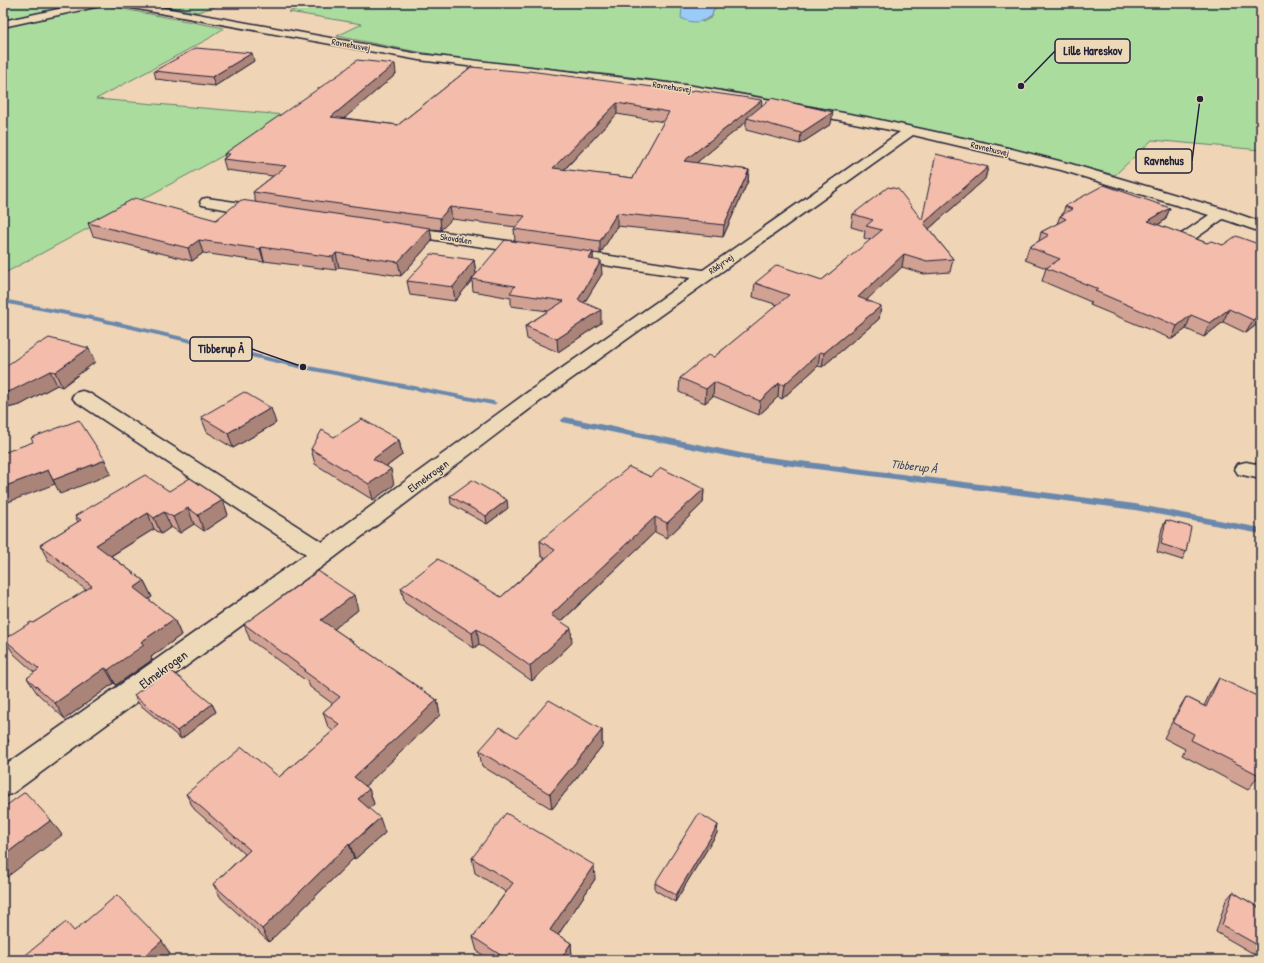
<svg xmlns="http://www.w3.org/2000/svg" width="1264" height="963" font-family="'Patrick Hand',sans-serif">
	<rect width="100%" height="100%" fill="#efd4b5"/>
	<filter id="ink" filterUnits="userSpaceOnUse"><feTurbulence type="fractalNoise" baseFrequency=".025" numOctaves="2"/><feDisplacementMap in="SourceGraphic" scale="8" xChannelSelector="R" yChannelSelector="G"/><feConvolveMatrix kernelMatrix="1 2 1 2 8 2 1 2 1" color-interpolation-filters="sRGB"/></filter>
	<g filter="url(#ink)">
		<path fill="#aadc9e" stroke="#667f6c" d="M 3,3 L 92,3 L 3,21 Z
			M 146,3 L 226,3 L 198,12 Z
			M 311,3 L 685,3 L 682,8 L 703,22 L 712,17 L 713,10 L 721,3 L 1261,3 L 1261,150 L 1152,140 L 1115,175 C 985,142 855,112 722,90 C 639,76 554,69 470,60 C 425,54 381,45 337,36 L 362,24 L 289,12 Z
			M 97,6 L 107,6 L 224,28 L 208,39 L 96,99 L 297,116 L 3,274 L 3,25 Z"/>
		<path fill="#9bccf7" stroke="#6b88ac" d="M 685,3 L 721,3 L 713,10 L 712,16 C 700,23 693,24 681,18 L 682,8 Z"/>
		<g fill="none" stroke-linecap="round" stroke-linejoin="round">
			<path fill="#6b88ac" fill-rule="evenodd" d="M 3,299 L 97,317 L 303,365 L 493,401 L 497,403 L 493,405 L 303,369 L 97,321 L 3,303 Z
				M 565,417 L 746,454 L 1135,504 L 1261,528 L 1261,534 L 1135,510 L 746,460 L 562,422 L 561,420 Z"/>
			<defs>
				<path id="minor" d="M 86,3 L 105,3 L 100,6 L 3,27 L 3,21 Z
					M 116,3 L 137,3 L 419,54 L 693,86 L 866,117 L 1000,146 L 1071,164 L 1227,210 L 1261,222 L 1261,232 L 1223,219 L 1189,243 L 1183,245 L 1177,243 L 1175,240 L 1177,237 L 1209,215 L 1061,170 L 913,135 L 539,402 L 331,560 L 13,793 L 3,797 L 3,767 L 306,554 L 75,401 L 72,397 L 75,393 L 82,391 L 89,393 L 322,542 L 525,394 L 691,278 L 564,259 L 558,257 L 556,254 L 558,251 L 564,249 L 703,270 L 900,132 L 799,112 L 693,94 L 419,60 L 121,6 Z
					M 207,198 L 263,206 L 268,208 L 271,211 L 268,214 L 263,216 L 202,205 L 200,202 L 202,199 Z
					M 402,226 L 530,244 L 536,246 L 538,249 L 536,252 L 530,254 L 396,234 L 394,231 L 396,228 Z
					M 1246,462 L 1261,465 L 1261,479 L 1238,474 L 1235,469 L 1238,464 Z"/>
			</defs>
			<use href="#minor" stroke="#22223b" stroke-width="3"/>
			<use href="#minor" fill="#edd9b7" fill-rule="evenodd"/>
		</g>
		<path fill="#d1a293" stroke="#22223b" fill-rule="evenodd" d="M 254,61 L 215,86 L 156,79 L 154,71 Z
			M 471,67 L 761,106 L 831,124 L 800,144 L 746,130 L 746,122 L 696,163 L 749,170 L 748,181 L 723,237 L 617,226 L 600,254 L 593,253 L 593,260 L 602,274 L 584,303 L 601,323 L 558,352 L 527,339 L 525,326 L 548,311 L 511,306 L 511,298 L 473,291 L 472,280 L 455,301 L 410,295 L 407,281 L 474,260 L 476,274 L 515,241 L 514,229 L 516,227 L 452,219 L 441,230 L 430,229 L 432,241 L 401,276 L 339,267 L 336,270 L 264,261 L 264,262 L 203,253 L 192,261 L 93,236 L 88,223 L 216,220 L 256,203 L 253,192 L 273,176 L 226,170 L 223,159 L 225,157 L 224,154 L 396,74 L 344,118 L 398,125 ZM 617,114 L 664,122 L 633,178 L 564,170 Z
			M 988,167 L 985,179 L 929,229 L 953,259 L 950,272 L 924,274 L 902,267 L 866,300 L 881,306 L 879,319 L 822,367 L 818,366 L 782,399 L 778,397 L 759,415 L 713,396 L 705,403 L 679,392 L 680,378 L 714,357 L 778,305 L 753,297 L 755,283 L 822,280 L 871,240 L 864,238 L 865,231 L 851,227 L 853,214 L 922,220 Z
			M 1065,206 L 1170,208 L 1165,220 L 1158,225 L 1207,243 L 1223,245 L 1261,245 L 1261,321 L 1246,333 L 1223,322 L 1204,337 L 1186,329 L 1172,339 L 1090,305 L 1091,302 L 1042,281 L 1046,268 L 1025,260 L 1029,247 L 1039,241 L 1041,232 L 1057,224 L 1060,216 L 1063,214 Z
			M 95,362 L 62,387 L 57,385 L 20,405 L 3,409 L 3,368 Z
			M 201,417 L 276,423 L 233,448 L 207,432 Z
			M 334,437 L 399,440 L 402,455 L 386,467 L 394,485 L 373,500 L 315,464 L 311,449 Z
			M 651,477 L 704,489 L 703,503 L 667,538 L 655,532 L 561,622 L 572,643 L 532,681 L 479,644 L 474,648 L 405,603 L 401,588 L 501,597 L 545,558 L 541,556 L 540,541 Z
			M 169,491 L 223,500 L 228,515 L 204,531 L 194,524 L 180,533 L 171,527 L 161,534 L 154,529 L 111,556 L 144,581 L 152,597 L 148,599 L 174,619 L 181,635 L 151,657 L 152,660 L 116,685 L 114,683 L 65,719 L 37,693 L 27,678 L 35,673 L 14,654 L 4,639 L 33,623 L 86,590 L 48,560 L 40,545 L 78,522 L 75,516 Z
			M 450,496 L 508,508 L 487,524 L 451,504 Z
			M 1166,520 L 1186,552 L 1182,560 L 1157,552 L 1162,528 Z
			M 358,610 L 334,629 L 437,700 L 440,715 L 365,786 L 369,789 L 374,804 L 369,809 L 385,833 L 355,859 L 354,858 L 269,942 L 221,898 L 213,884 L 245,854 L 194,809 L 186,794 L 279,777 L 333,731 L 328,727 L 323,712 L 333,704 L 310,687 L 308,682 L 250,640 L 244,624 Z
			M 1219,678 L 1259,775 L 1248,790 L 1182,755 L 1185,749 L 1164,738 L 1177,712 L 1186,697 L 1204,706 L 1210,693 Z
			M 134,695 L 212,704 L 216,712 L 181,739 L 138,703 Z
			M 602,730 L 602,746 L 552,809 L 482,766 L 479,751 Z
			M 717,833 L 675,902 L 655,890 L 655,883 Z
			M 472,858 L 595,879 L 558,935 L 571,943 L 572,957 L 571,960 L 490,960 L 477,951 L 473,937 L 506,892 L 475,873 Z
			M 1233,892 L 1261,909 L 1261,958 L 1216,932 L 1226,900 Z"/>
		<path fill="#aa8478" stroke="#22223b" d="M 252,53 L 254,61 L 215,86 L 212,77 Z
			M 395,64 L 396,74 L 333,128 L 331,117 Z
			M 762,100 L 761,111 L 747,118 L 746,122 L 684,173 L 684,161 Z
			M 617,103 L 617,114 L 554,180 L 553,168 Z
			M 833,112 L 831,124 L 800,144 L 801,133 Z
			M 988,167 L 985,179 L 922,235 L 924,223 Z
			M 749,170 L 748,181 L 723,237 L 724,225 Z
			M 450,207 L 452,219 L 441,230 L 440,218 Z
			M 1170,208 L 1165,220 L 1143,234 L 1148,221 Z
			M 617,213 L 617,226 L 600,254 L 600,241 Z
			M 430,228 L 432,241 L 401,276 L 398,262 Z
			M 199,240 L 203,253 L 192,261 L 188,248 Z
			M 261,247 L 264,261 L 264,262 L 260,249 Z
			M 593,252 L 593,265 L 589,259 Z
			M 336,253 L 339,267 L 336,270 L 333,257 Z
			M 904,254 L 902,267 L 856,310 L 858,297 Z
			M 474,260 L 476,274 L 472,279 L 472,280 L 455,301 L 453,287 Z
			M 601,261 L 602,274 L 578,313 L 578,300 Z
			M 881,306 L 879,319 L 822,367 L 824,353 Z
			M 1229,309 L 1223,322 L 1204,337 L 1210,323 Z
			M 601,310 L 601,323 L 558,352 L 557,339 Z
			M 1261,313 L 1261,321 L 1246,333 L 1253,320 Z
			M 1191,315 L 1186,329 L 1172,339 L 1177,326 Z
			M 89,348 L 95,362 L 62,387 L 55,372 Z
			M 820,352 L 818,366 L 782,399 L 784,385 Z
			M 50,371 L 57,385 L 20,405 L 3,409 L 3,393 Z
			M 714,382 L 713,396 L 705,403 L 706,389 Z
			M 779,383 L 778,397 L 759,415 L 760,401 Z
			M 271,408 L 276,423 L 233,448 L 228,433 Z
			M 399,440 L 402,455 L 376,474 L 373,459 Z
			M 105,460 L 111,474 L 60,494 L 53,480 Z
			M 391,469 L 394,485 L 373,500 L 369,484 Z
			M 48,470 L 55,484 L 3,504 L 3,487 Z
			M 704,489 L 703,503 L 667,538 L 667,523 Z
			M 223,500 L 228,515 L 204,531 L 198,515 Z
			M 507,500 L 508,508 L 487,524 L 486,516 Z
			M 188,508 L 194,524 L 180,533 L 173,517 Z
			M 164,512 L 171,527 L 161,534 L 154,518 Z
			M 148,513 L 154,529 L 104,560 L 96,545 Z
			M 655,517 L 655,532 L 552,630 L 551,615 Z
			M 144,581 L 152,597 L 141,604 L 134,588 Z
			M 354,595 L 358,610 L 325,636 L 321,620 Z
			M 174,619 L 181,635 L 151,657 L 152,660 L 116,685 L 108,670 L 141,642 Z
			M 571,628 L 572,643 L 532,681 L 530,666 Z
			M 477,629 L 479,644 L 474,648 L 472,633 Z
			M 105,668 L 114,683 L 65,719 L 55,703 Z
			M 437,700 L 440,715 L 359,792 L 354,777 Z
			M 212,704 L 216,712 L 181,739 L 177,731 Z
			M 602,730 L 602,746 L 552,809 L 550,794 Z
			M 3,732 L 9,741 L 3,745 Z
			M 369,789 L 374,804 L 363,814 L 358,799 Z
			M 380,818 L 385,833 L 355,859 L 350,845 Z
			M 51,820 L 62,835 L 3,880 L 3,856 Z
			M 718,825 L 717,833 L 675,902 L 676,895 Z
			M 349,844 L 354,858 L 269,942 L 262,929 Z
			M 594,865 L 595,879 L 552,944 L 550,930 Z
			M 162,941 L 170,954 L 164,960 L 140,960 Z
			M 571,943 L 572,957 L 571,960 L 560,960 Z"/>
		<path fill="#f3bcab" stroke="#22223b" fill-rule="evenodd" d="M 196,48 L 252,53 L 212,77 L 154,71 Z
			M 357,60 L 395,64 L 331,117 L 398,125 L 471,67 L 527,72 L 529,71 L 692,92 L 694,90 L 762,100 L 684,161 L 749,170 L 724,225 L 617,213 L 600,241 L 514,229 L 525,216 L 450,207 L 440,218 L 253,192 L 286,166 L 223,159 L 230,154 L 224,154 L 341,73 ZM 617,103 L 669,112 L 633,178 L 553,168 Z
			M 771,98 L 833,112 L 801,133 L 747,118 Z
			M 936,154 L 988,167 L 924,223 L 953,259 L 927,261 L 904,254 L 858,297 L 881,306 L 824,353 L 820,352 L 784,385 L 779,383 L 760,401 L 714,382 L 706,389 L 680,378 L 708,355 L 714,357 L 789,295 L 755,283 L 777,265 L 822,280 L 882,230 L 866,226 L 873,220 L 853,214 L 888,187 L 898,189 L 922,220 Z
			M 1104,185 L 1170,208 L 1148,221 L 1207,243 L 1211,241 L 1223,245 L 1236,236 L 1261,245 L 1261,313 L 1253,320 L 1229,309 L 1210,323 L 1191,315 L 1177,326 L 1095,291 L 1098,289 L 1046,268 L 1060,259 L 1029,247 L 1049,235 L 1041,232 L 1066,219 L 1060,216 L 1072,209 L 1065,206 Z
			M 135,198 L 216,220 L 241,200 L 430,228 L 398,262 L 336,253 L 333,257 L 261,247 L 260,249 L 199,240 L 188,248 L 88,223 Z
			M 505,240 L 593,252 L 589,259 L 601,261 L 578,300 L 601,310 L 557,339 L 525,326 L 564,301 L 510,293 L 515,286 L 472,279 Z
			M 431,254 L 474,260 L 453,287 L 407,281 Z
			M 49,338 L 89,348 L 55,372 L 50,371 L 13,390 L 3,393 L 3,368 L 39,343 L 41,343 Z
			M 244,392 L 271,408 L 228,433 L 201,417 Z
			M 362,419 L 399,440 L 373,459 L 391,469 L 369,484 L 311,449 L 322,430 L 334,437 Z
			M 79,420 L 105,460 L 53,480 L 48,470 L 3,487 L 3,453 L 33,442 L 31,438 Z
			M 629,467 L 651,477 L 661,468 L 704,489 L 667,523 L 655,517 L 551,615 L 571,628 L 530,666 L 477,629 L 472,633 L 401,588 L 438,559 L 501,597 L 555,550 L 540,541 Z
			M 145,475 L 169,491 L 190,478 L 223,500 L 198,515 L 188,508 L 173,517 L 164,512 L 154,518 L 148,513 L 96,545 L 144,581 L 134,588 L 174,619 L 141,642 L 144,645 L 108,670 L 105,668 L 55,703 L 27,678 L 39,669 L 4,639 L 31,622 L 33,623 L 92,586 L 40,545 L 81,520 L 75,516 Z
			M 472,480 L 507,500 L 486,516 L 450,496 Z
			M 1166,520 L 1191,527 L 1186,552 L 1161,544 Z
			M 318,571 L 354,595 L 321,620 L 437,700 L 354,777 L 369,789 L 358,799 L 380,818 L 350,845 L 349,844 L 262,929 L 213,884 L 250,850 L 186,794 L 242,747 L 279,777 L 340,725 L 323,712 L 340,697 L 304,671 L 306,670 L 244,624 Z
			M 169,669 L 212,704 L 177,731 L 134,695 Z
			M 1219,678 L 1261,698 L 1261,770 L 1259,775 L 1191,740 L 1194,734 L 1173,723 L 1186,697 L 1206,707 Z
			M 549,700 L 602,730 L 550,794 L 479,751 L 500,727 L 517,737 Z
			M 25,792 L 51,820 L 3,856 L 3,808 Z
			M 506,813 L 594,865 L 550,930 L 571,943 L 560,960 L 508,960 L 473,937 L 513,883 L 472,858 Z
			M 699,813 L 718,825 L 676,895 L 655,883 Z
			M 1233,892 L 1261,909 L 1261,947 L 1222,925 Z
			M 117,895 L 162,941 L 140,960 L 24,960 L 22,958 L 66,922 L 74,931 Z"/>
	</g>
	<g text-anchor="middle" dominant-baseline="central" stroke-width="3" stroke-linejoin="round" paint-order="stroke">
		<g font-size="9" fill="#22223b" stroke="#edd9b7">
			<text transform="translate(351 45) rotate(10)">Ravnehusvej</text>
			<text transform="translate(672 87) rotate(8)">Ravnehusvej</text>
			<text transform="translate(990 149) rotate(13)">Ravnehusvej</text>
			<text transform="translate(456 239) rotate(8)">Skovdalen</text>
			<text transform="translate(721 264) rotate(-35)">Rådyrvej</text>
		</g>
		<g font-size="11" fill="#22223b" stroke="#edd9b7">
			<text transform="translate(428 476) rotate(-36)">Elmekrogen</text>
		</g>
		<g font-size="12" font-style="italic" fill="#3a4461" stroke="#edd9b7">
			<text transform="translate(914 466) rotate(7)">Tibberup Å</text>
		</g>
		<g font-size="13" fill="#22223b" stroke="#edd9b7">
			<text transform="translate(163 669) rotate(-36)">Elmekrogen</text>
		</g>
	</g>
	<path fill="none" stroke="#22223b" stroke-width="1.5" d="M1021 86L1055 51M1200 99L1192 161M303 367L252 349"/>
	<g fill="#22223b" stroke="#edd9b7" stroke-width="1.5">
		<circle cx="1021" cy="86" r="4"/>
		<circle cx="1200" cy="99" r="4"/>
		<circle cx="303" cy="367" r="4"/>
	</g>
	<g fill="#edd9b7" stroke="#22223b" stroke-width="1.5">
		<rect x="1055" y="39" width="75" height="24" rx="4"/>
		<rect x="1136" y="149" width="56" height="24" rx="4"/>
		<rect x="190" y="337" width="62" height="24" rx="4"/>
	</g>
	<g font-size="12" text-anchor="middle" font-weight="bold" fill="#22223b">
		<text x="1093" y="55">Lille Hareskov</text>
		<text x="1164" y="165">Ravnehus</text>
		<text x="221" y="353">Tibberup Å</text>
	</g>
	<rect width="1264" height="963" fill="none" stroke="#edd9b7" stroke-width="16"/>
	<rect x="8" y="8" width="1248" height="947" fill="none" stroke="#22223b" stroke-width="1.5" filter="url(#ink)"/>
</svg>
